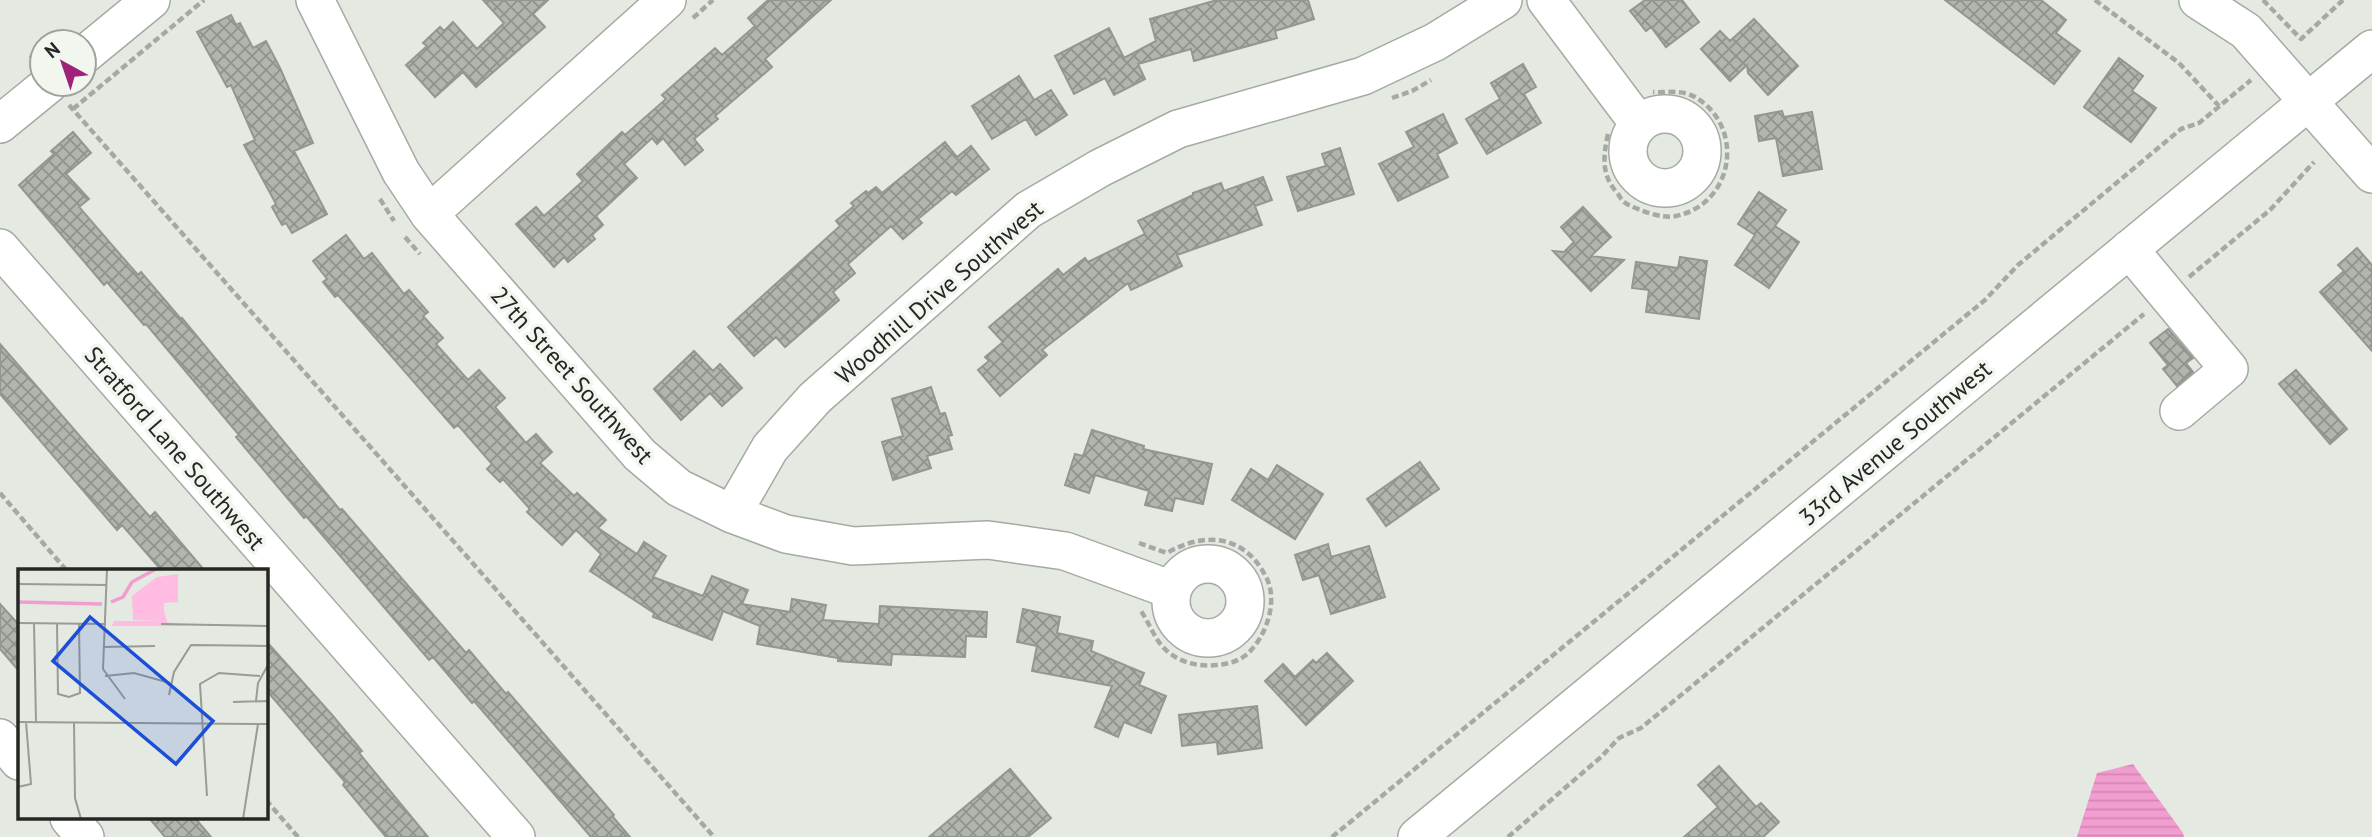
<svg xmlns="http://www.w3.org/2000/svg" width="2372" height="837" font-family="'PT Sans',sans-serif">
	<defs>
		<pattern id="water-rules" width="6" height="5" patternUnits="userSpaceOnUse" patternTransform="scale(1.75)"><rect width="6" height="5" fill="#f29dd0"/><path d="M0 2.5h6" fill="none" stroke="#cf87b2"/></pattern>
		<pattern id="building-cross-hatch" width="8" height="8" patternUnits="userSpaceOnUse" patternTransform="scale(1.75)"><rect width="8" height="8" fill="#b0b5ae"/><path d="M0 0l8 8M0 8l8-8" fill="none" stroke="#8f938d"/></pattern>
	</defs>
	<rect width="100%" height="100%" fill="#e4e9e2"/>
	<path fill="url(#water-rules)" d="M 2133,764 L 2183,833 L 2184,837 L 2077,837 L 2097,773 Z"/>
	<path fill="url(#building-cross-hatch)" stroke="#929790" stroke-width="2" d="M 483,0 L 548,0 L 533,14 L 545,27 L 476,87 L 463,72 L 435,97 L 406,65 L 427,46 L 423,43 L 440,27 L 444,31 L 453,22 L 477,49 L 504,23 Z
		M 768,0 L 831,0 L 765,59 L 772,67 L 715,116 L 718,119 L 694,139 L 703,150 L 685,165 L 663,138 L 657,144 L 652,138 L 624,164 L 637,178 L 596,216 L 603,225 L 592,235 L 595,239 L 568,262 L 564,257 L 554,267 L 516,224 L 536,207 L 544,216 L 583,181 L 577,174 L 622,132 L 625,135 L 666,99 L 662,95 L 715,48 L 722,55 L 755,26 L 748,18 Z
		M 1217,0 L 1308,0 L 1314,19 L 1275,31 L 1277,38 L 1194,61 L 1191,49 L 1138,64 L 1145,79 L 1114,95 L 1105,78 L 1074,94 L 1055,56 L 1109,28 L 1124,58 L 1156,41 L 1150,19 Z
		M 1645,0 L 1682,0 L 1699,22 L 1666,47 L 1651,27 L 1646,31 L 1630,11 Z
		M 1945,0 L 2041,0 L 2066,20 L 2056,33 L 2080,51 L 2054,84 Z
		M 231,15 L 236,25 L 240,23 L 253,48 L 266,41 L 280,68 L 313,143 L 294,151 L 327,214 L 292,233 L 286,223 L 282,225 L 272,207 L 276,204 L 244,145 L 255,140 L 231,85 L 227,87 L 197,32 Z
		M 1754,19 L 1798,66 L 1768,95 L 1748,73 L 1747,65 L 1730,81 L 1701,49 L 1720,31 L 1730,41 Z
		M 2119,58 L 2143,76 L 2132,91 L 2156,108 L 2131,142 L 2084,107 Z
		M 1523,64 L 1536,87 L 1524,94 L 1541,123 L 1487,154 L 1466,119 L 1500,99 L 1491,83 Z
		M 1019,76 L 1034,100 L 1051,90 L 1067,115 L 1036,135 L 1026,119 L 992,139 L 972,106 Z
		M 1782,111 L 1784,117 L 1812,112 L 1822,169 L 1783,176 L 1776,138 L 1759,141 L 1755,116 Z
		M 1443,114 L 1457,143 L 1437,154 L 1448,177 L 1398,201 L 1379,164 L 1414,147 L 1406,132 Z
		M 73,132 L 91,153 L 66,174 L 89,199 L 79,207 L 138,275 L 141,272 L 181,319 L 182,318 L 340,510 L 342,509 L 466,653 L 469,650 L 506,694 L 508,692 L 614,815 L 613,817 L 630,837 L 591,837 L 474,701 L 472,703 L 433,657 L 429,660 L 306,516 L 304,518 L 236,437 L 239,435 L 146,324 L 144,325 L 107,282 L 104,285 L 19,185 L 54,154 L 51,151 Z
		M 945,142 L 957,157 L 971,146 L 989,169 L 956,195 L 952,191 L 918,219 L 922,223 L 903,239 L 891,226 L 848,264 L 855,273 L 833,292 L 839,300 L 785,347 L 776,337 L 754,356 L 728,327 L 840,226 L 836,221 L 854,206 L 851,203 L 866,191 L 868,193 L 876,187 L 882,193 Z
		M 1340,148 L 1354,194 L 1298,211 L 1287,177 L 1326,166 L 1322,154 Z
		M 1263,177 L 1272,200 L 1255,206 L 1262,225 L 1177,255 L 1182,266 L 1131,290 L 1128,283 L 1042,350 L 1047,355 L 1000,396 L 978,370 L 989,361 L 985,357 L 1003,342 L 989,327 L 1058,269 L 1063,275 L 1085,258 L 1088,262 L 1145,234 L 1138,221 L 1193,195 L 1193,193 L 1221,183 L 1224,191 Z
		M 1759,192 L 1786,210 L 1775,226 L 1799,242 L 1769,288 L 1735,265 L 1755,235 L 1738,224 Z
		M 1583,207 L 1611,237 L 1591,256 L 1624,260 L 1591,291 L 1553,251 L 1564,252 L 1574,242 L 1561,227 Z
		M 346,235 L 364,259 L 372,253 L 404,294 L 409,290 L 428,312 L 423,316 L 443,338 L 436,344 L 468,380 L 479,370 L 505,398 L 495,407 L 526,443 L 536,434 L 552,452 L 540,463 L 574,496 L 577,493 L 606,520 L 598,528 L 637,554 L 644,542 L 666,556 L 653,577 L 703,596 L 712,576 L 748,590 L 742,604 L 790,612 L 792,599 L 826,605 L 823,620 L 879,624 L 880,606 L 987,612 L 986,637 L 966,636 L 965,657 L 892,654 L 891,665 L 838,661 L 838,658 L 757,644 L 760,626 L 723,611 L 712,640 L 653,617 L 654,613 L 590,571 L 601,554 L 576,530 L 562,545 L 527,512 L 530,509 L 503,479 L 500,482 L 487,469 L 492,464 L 458,425 L 454,428 L 338,295 L 335,297 L 323,282 L 327,279 L 313,261 Z
		M 2357,248 L 2372,265 L 2372,351 L 2320,292 L 2344,271 L 2338,265 Z
		M 1680,257 L 1707,261 L 1699,319 L 1646,312 L 1649,290 L 1632,288 L 1636,262 L 1678,268 Z
		M 2168,329 L 2193,358 L 2186,363 L 2193,372 L 2177,386 L 2163,369 L 2168,365 L 2150,343 Z
		M 0,344 L 150,517 L 155,512 L 205,571 L 162,571 L 122,525 L 117,530 L 0,394 Z
		M 694,351 L 713,371 L 720,364 L 742,388 L 722,406 L 710,393 L 681,420 L 654,389 Z
		M 2296,370 L 2347,429 L 2330,444 L 2279,384 Z
		M 931,387 L 940,414 L 945,413 L 952,435 L 948,436 L 952,449 L 927,456 L 931,468 L 893,480 L 882,442 L 903,436 L 892,399 Z
		M 1092,430 L 1144,446 L 1143,449 L 1212,464 L 1203,504 L 1175,498 L 1172,511 L 1145,505 L 1149,491 L 1095,475 L 1089,493 L 1065,485 L 1075,454 L 1083,456 Z
		M 1420,462 L 1439,489 L 1386,526 L 1367,499 Z
		M 1277,465 L 1323,494 L 1295,539 L 1232,500 L 1251,469 L 1268,480 Z
		M 1328,544 L 1331,557 L 1369,546 L 1385,597 L 1331,614 L 1319,575 L 1303,580 L 1295,555 Z
		M 0,604 L 19,625 L 19,671 L 0,649 Z
		M 1023,609 L 1060,617 L 1057,633 L 1093,641 L 1091,651 L 1144,673 L 1139,685 L 1166,696 L 1151,733 L 1124,722 L 1118,737 L 1095,727 L 1112,686 L 1032,671 L 1037,646 L 1017,642 Z
		M 266,641 L 333,716 L 362,751 L 359,753 L 428,837 L 386,837 L 343,785 L 345,782 L 266,690 Z
		M 1327,653 L 1353,681 L 1306,725 L 1265,681 L 1283,664 L 1295,677 L 1313,660 L 1316,663 Z
		M 1257,706 L 1262,748 L 1218,754 L 1217,742 L 1182,746 L 1179,715 Z
		M 1719,766 L 1756,807 L 1761,803 L 1779,822 L 1763,837 L 1684,837 L 1718,807 L 1698,785 Z
		M 1010,769 L 1051,818 L 1028,837 L 929,837 Z
		M 149,818 L 195,818 L 211,837 L 165,837 Z"/>
	<g fill="none" stroke-linecap="round" stroke-linejoin="round">
		<defs>
			<path id="minor" d="M 315,0 L 401,172 L 429,214 L 640,455 L 679,488 L 732,514 L 786,534 L 853,546 L 988,540 L 1065,551 L 1172,590
				M 1546,0 L 1639,124
				M 2198,0 L 2246,31 L 2372,174
				M 84,55 L 151,0
				M1628 151a37 37 0 1 1 74 0a37 37 0 1 1-74 0Z
				M 0,124 L 49,84
				M 429,214 L 667,0
				M 0,248 L 516,837
				M 2129,249 L 2229,369 L 2179,411
				M 732,514 L 770,448 L 815,398 L 1028,210 L 1100,168 L 1178,129 L 1363,76 L 1435,42 L 1503,0
				M1171 601a37 37 0 1 1 74 0a37 37 0 1 1-74 0Z
				M 0,738 L 19,761
				M 69,818 L 85,837
				M 1417,837 L 2372,49"/>
		</defs>
		<use href="#minor" stroke="#a5aaa3" stroke-width="40"/>
		<path stroke="#a5a9a4" stroke-width="4.5" stroke-dasharray="7 3.5" stroke-linecap="butt" d="M 2095,0 L 2179,63 L 2219,106
			M 2263,0 L 2301,39 L 2343,0
			M 693,18 L 713,0
			M 50,42 L 61,34
			M 30,58 L 42,49
			M 1392,98 L 1412,91 L 1431,80
			M 69,105 L 714,837
			M 73,109 L 204,0
			M 1608,134 C 1603,157 1601,175 1618,194 C 1621,199 1624,203 1629,205 C 1641,211 1662,219 1676,216 C 1734,204 1746,127 1695,97 C 1681,89 1667,93 1653,92
			M 380,199 L 394,221
			M 405,237 L 420,254
			M 2189,277 L 2270,210 L 2314,162
			M 0,493 L 67,571
			M 1139,543 L 1167,553 C 1205,531 1245,535 1266,577 C 1279,601 1266,638 1246,655 C 1237,662 1227,664 1216,665 C 1199,667 1181,663 1167,651 C 1155,641 1150,624 1141,611
			M 266,800 L 298,837
			M 1332,837 L 1985,300 L 2018,265 L 2181,129 L 2199,123 L 2251,80
			M 1508,837 L 1601,757 L 1619,738 L 1641,728 L 2144,314"/>
		<use href="#minor" stroke="#fff" stroke-width="37"/>
	</g>
	<g text-anchor="middle" dominant-baseline="central" stroke-width="7" stroke-linejoin="round" paint-order="stroke">
		<g font-size="24" fill="#252725" stroke="#f1f6ef">
			<text transform="translate(939 292) rotate(-41)">Woodhill Drive Southwest</text>
			<text transform="translate(572 375) rotate(48)">27th Street Southwest</text>
			<text transform="translate(1895 443) rotate(-40)">33rd Avenue Southwest</text>
			<text transform="translate(175 448) rotate(49)">Stratford Lane Southwest</text>
		</g>
	</g>
	<g transform="translate(18 569)">
		<rect width="250" height="250" fill="#e4e9e2"/>
		<path d="M 145,38 L 149,53 L 169,57 L 94,57 L 96,52 L 145,52 Z" fill="#ffbbe2"/>
		<path d="M 160,5 L 160,33 L 146,34 L 145,52 L 115,51 L 114,27 L 139,8 Z" fill="#ffbbe2"/>
		<path fill="none" stroke="#f29dd0" stroke-width="3.5" d="M 0,33 L 84,35M 93,33 L 105,28 L 114,13 L 138,0"/>
		<path fill="none" stroke="#989b96" stroke-width="2" d="M 89,0 L 85,100 L 107,130M 0,15 L 89,16M 0,54 L 88,55M 16,54 L 18,153M 39,55 L 40,125 L 51,128 L 62,124 L 61,55M 143,55 L 251,57M 85,78 L 137,77M 87,107 L 116,104 L 152,114M 151,126 L 156,103 L 173,76 L 251,77M 238,132 L 240,114 L 251,94M 215,133 L 251,132M 0,153 L 251,155M 56,153 L 57,229 L 63,250M 0,218 L 13,215 L 8,153M 189,227 L 182,115 L 201,104 L 242,107M 225,250 L 240,155"/>
		<path fill="#1d4ed8" fill-opacity="0.15" stroke="#1d4ed8" stroke-width="3.5" d="M 72,48 L 195,152 L 158,195 L 35,92 Z"/>
		<rect width="250" height="250" fill="none" stroke="#252725" stroke-width="3.5"/>
	</g>
	<g transform="translate(63 63) rotate(320)"><circle r="33" fill="#f1f6ef" stroke="#9fa39e" stroke-width="2"/>
	<path d="M0-5L12 26L0 18L-12 26Z" fill="#9e2278"/>
	<text y="-10" font-size="19" font-weight="bold" text-anchor="middle" fill="#252725">N</text>
	</g>
</svg>
